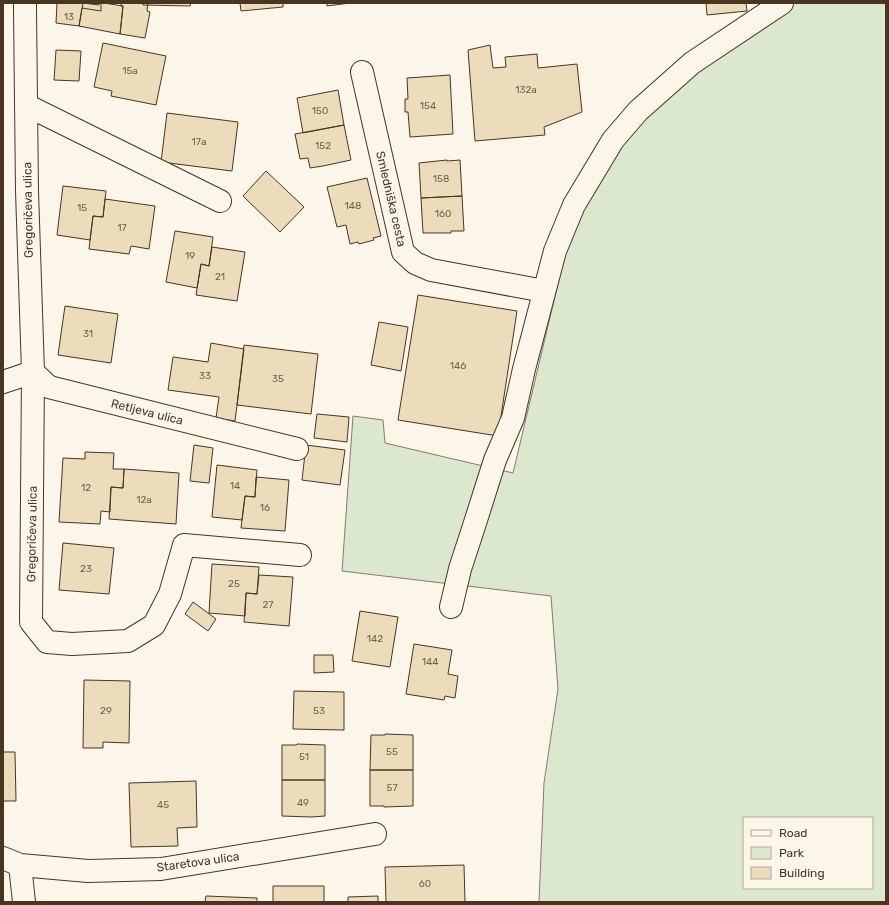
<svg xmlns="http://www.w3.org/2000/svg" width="889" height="905" font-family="Rubik,sans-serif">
	<rect width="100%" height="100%" fill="#fbf6e9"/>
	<path fill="#dce7d0" stroke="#887966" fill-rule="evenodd" d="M 793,3 L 886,3 L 886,902 L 539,902 L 544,783 L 558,689 L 551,596 L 342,571 L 353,416 L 383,420 L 385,443 L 513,473 L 566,250 L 579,218 L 610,158 L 677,81 L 745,41 ZM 744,818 L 872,818 L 872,888 L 744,888 Z"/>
	<path fill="#ecdcbc" stroke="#4a3520" d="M 57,3 L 101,3 L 101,11 L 82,8 L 79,26 L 56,23 Z
		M 83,3 L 99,5 L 99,3 L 104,3 L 123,6 L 120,34 L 79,26 Z
		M 121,3 L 148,3 L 147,11 L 150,12 L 145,38 L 120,34 L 123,6 L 121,6 Z
		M 143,3 L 191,3 L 190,6 L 143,5 Z
		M 240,3 L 283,3 L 283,7 L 241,11 Z
		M 327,3 L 350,3 L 327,6 Z
		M 706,3 L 746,3 L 747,11 L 707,15 Z
		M 103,43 L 166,56 L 156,105 L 111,96 L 112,91 L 94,87 Z
		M 490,45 L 493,68 L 506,67 L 505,57 L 537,54 L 538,68 L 577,64 L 582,112 L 544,127 L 545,135 L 475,141 L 468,50 Z
		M 56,50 L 81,51 L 79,81 L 54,80 Z
		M 450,75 L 453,134 L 410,137 L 408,112 L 405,112 L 405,99 L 408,99 L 407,78 Z
		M 338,90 L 344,125 L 303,133 L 297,98 Z
		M 167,113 L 238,122 L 232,171 L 161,162 Z
		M 344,125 L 351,160 L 323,166 L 310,168 L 308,158 L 300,159 L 295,134 Z
		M 447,160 L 447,161 L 460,160 L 462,196 L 421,198 L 419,163 Z
		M 266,171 L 304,207 L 280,232 L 243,196 Z
		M 367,178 L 381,236 L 373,238 L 374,240 L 359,244 L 358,242 L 350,244 L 346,225 L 337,227 L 327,187 Z
		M 63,186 L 106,191 L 103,217 L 93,216 L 90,240 L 57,235 Z
		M 462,196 L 464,231 L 451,231 L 451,233 L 423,233 L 421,198 Z
		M 105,199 L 155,206 L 149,249 L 131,246 L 129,254 L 89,249 L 93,216 L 103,217 Z
		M 175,231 L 213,237 L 209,266 L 201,264 L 197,288 L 166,282 Z
		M 212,247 L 245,252 L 237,301 L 196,295 L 201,264 L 209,266 Z
		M 418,295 L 517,311 L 498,436 L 398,420 Z
		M 65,306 L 118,314 L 111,363 L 58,355 Z
		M 379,322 L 408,327 L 401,371 L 371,365 Z
		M 211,343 L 244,349 L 235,421 L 216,418 L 219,397 L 168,390 L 173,357 L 208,362 Z
		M 244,345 L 318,354 L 311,414 L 237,405 Z
		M 317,414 L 349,417 L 347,442 L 314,438 Z
		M 194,445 L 213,448 L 209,483 L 190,481 Z
		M 306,445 L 345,450 L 340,485 L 302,480 Z
		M 85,452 L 114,453 L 113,469 L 124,469 L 123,488 L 111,487 L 110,512 L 101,511 L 100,524 L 59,522 L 63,458 L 85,459 Z
		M 217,465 L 257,470 L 255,497 L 245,496 L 242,520 L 212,517 Z
		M 124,469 L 179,473 L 176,524 L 109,519 L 111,487 L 123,488 Z
		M 256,477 L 289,480 L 285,531 L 241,528 L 245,496 L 255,497 Z
		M 63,543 L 114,548 L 109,594 L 59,590 Z
		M 212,564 L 259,567 L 257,594 L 246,593 L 245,616 L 209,613 Z
		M 259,575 L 293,577 L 289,626 L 244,622 L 246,593 L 257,594 Z
		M 193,602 L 216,619 L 208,631 L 185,614 Z
		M 360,611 L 398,617 L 390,667 L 352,661 Z
		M 414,644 L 452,650 L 448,674 L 458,676 L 455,698 L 445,696 L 444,700 L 406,694 Z
		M 314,655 L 333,655 L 334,672 L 314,673 Z
		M 84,680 L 130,681 L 129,743 L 103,742 L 103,748 L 83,748 Z
		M 294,691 L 344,692 L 344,730 L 293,729 Z
		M 385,734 L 413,735 L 413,770 L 370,770 L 371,735 L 385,735 Z
		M 297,744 L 325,745 L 325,780 L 282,780 L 282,745 L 296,745 Z
		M 3,752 L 15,752 L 16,801 L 3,801 Z
		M 370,770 L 413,770 L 413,806 L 384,807 L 384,806 L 370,806 Z
		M 282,780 L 325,780 L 325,816 L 311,817 L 282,816 Z
		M 196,781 L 197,827 L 177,828 L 178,846 L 131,847 L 129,783 Z
		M 464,865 L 465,902 L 386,902 L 385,867 Z
		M 273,886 L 324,886 L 324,902 L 273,902 Z
		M 206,896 L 257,898 L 257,902 L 205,902 Z
		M 378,896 L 378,902 L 348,902 L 348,897 Z"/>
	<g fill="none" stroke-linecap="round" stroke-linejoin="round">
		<defs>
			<path id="minor" d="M 25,3 L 25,10 L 27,191 L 33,372 L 31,622 L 47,642 L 72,644 L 128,641 L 154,625 L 170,594 L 184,545 L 300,555
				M 362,72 L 403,252 L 415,263 L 431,270 L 544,291
				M 26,105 L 220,201
				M 3,382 L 33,372 L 49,387 L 297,449
				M 451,607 L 460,569 L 475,523 L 495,460 L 513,418 L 524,369 L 555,251 L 574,205 L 613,140 L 638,111 L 692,63 L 782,3
				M 3,858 L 20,865 L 88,871 L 161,869 L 375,834
				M 20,865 L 24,902"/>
		</defs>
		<use href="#minor" stroke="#4a3520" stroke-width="24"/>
		<use href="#minor" stroke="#fbf6e9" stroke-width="22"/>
	</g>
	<g text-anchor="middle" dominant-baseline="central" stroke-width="3" stroke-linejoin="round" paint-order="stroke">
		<g font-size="10" fill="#725f47">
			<text x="69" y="17">13</text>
			<text x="130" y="71">15a</text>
			<text x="526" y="90">132a</text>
			<text x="428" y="106">154</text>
			<text x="320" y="111">150</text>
			<text x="199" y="142">17a</text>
			<text x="323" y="146">152</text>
			<text x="441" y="179">158</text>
			<text x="353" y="206">148</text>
			<text x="82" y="208">15</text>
			<text x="443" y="214">160</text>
			<text x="122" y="228">17</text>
			<text x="190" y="256">19</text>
			<text x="220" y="277">21</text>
			<text x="88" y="334">31</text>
			<text x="458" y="366">146</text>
			<text x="205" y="376">33</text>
			<text x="278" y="379">35</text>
			<text x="235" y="486">14</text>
			<text x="86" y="488">12</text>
			<text x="144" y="500">12a</text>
			<text x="265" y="508">16</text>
			<text x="86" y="569">23</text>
			<text x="234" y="584">25</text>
			<text x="268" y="605">27</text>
			<text x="375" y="639">142</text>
			<text x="430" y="662">144</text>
			<text x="106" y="711">29</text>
			<text x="319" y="711">53</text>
			<text x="392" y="752">55</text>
			<text x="304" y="757">51</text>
			<text x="392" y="788">57</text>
			<text x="303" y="803">49</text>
			<text x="163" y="805">45</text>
			<text x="425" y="884">60</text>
		</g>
		<g font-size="12" fill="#4a3520" stroke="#fbf6e9">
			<text transform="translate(391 199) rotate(77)">Smledniška cesta</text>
			<text transform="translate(28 210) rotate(-91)">Gregoričeva ulica</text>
			<text transform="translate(147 412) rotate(14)">Retljeva ulica</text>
			<text transform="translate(32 534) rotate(-89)">Gregoričeva ulica</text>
			<text transform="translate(198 862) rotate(-8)">Staretova ulica</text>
		</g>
	</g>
	<rect width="889" height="905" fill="none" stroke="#4a3520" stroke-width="8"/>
	<rect x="743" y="817" width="130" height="72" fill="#fbf6e9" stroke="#b4a999"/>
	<rect x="751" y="830" width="20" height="6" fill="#fbf6e9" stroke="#b4a999"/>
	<text x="779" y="837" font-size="12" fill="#4a3520">Road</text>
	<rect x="751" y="847" width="20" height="12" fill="#dce7d0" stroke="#b4a999"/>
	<text x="779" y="857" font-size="12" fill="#4a3520">Park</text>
	<rect x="751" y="867" width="20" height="12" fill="#ecdcbc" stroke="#b4a999"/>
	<text x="779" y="877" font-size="12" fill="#4a3520">Building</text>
</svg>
